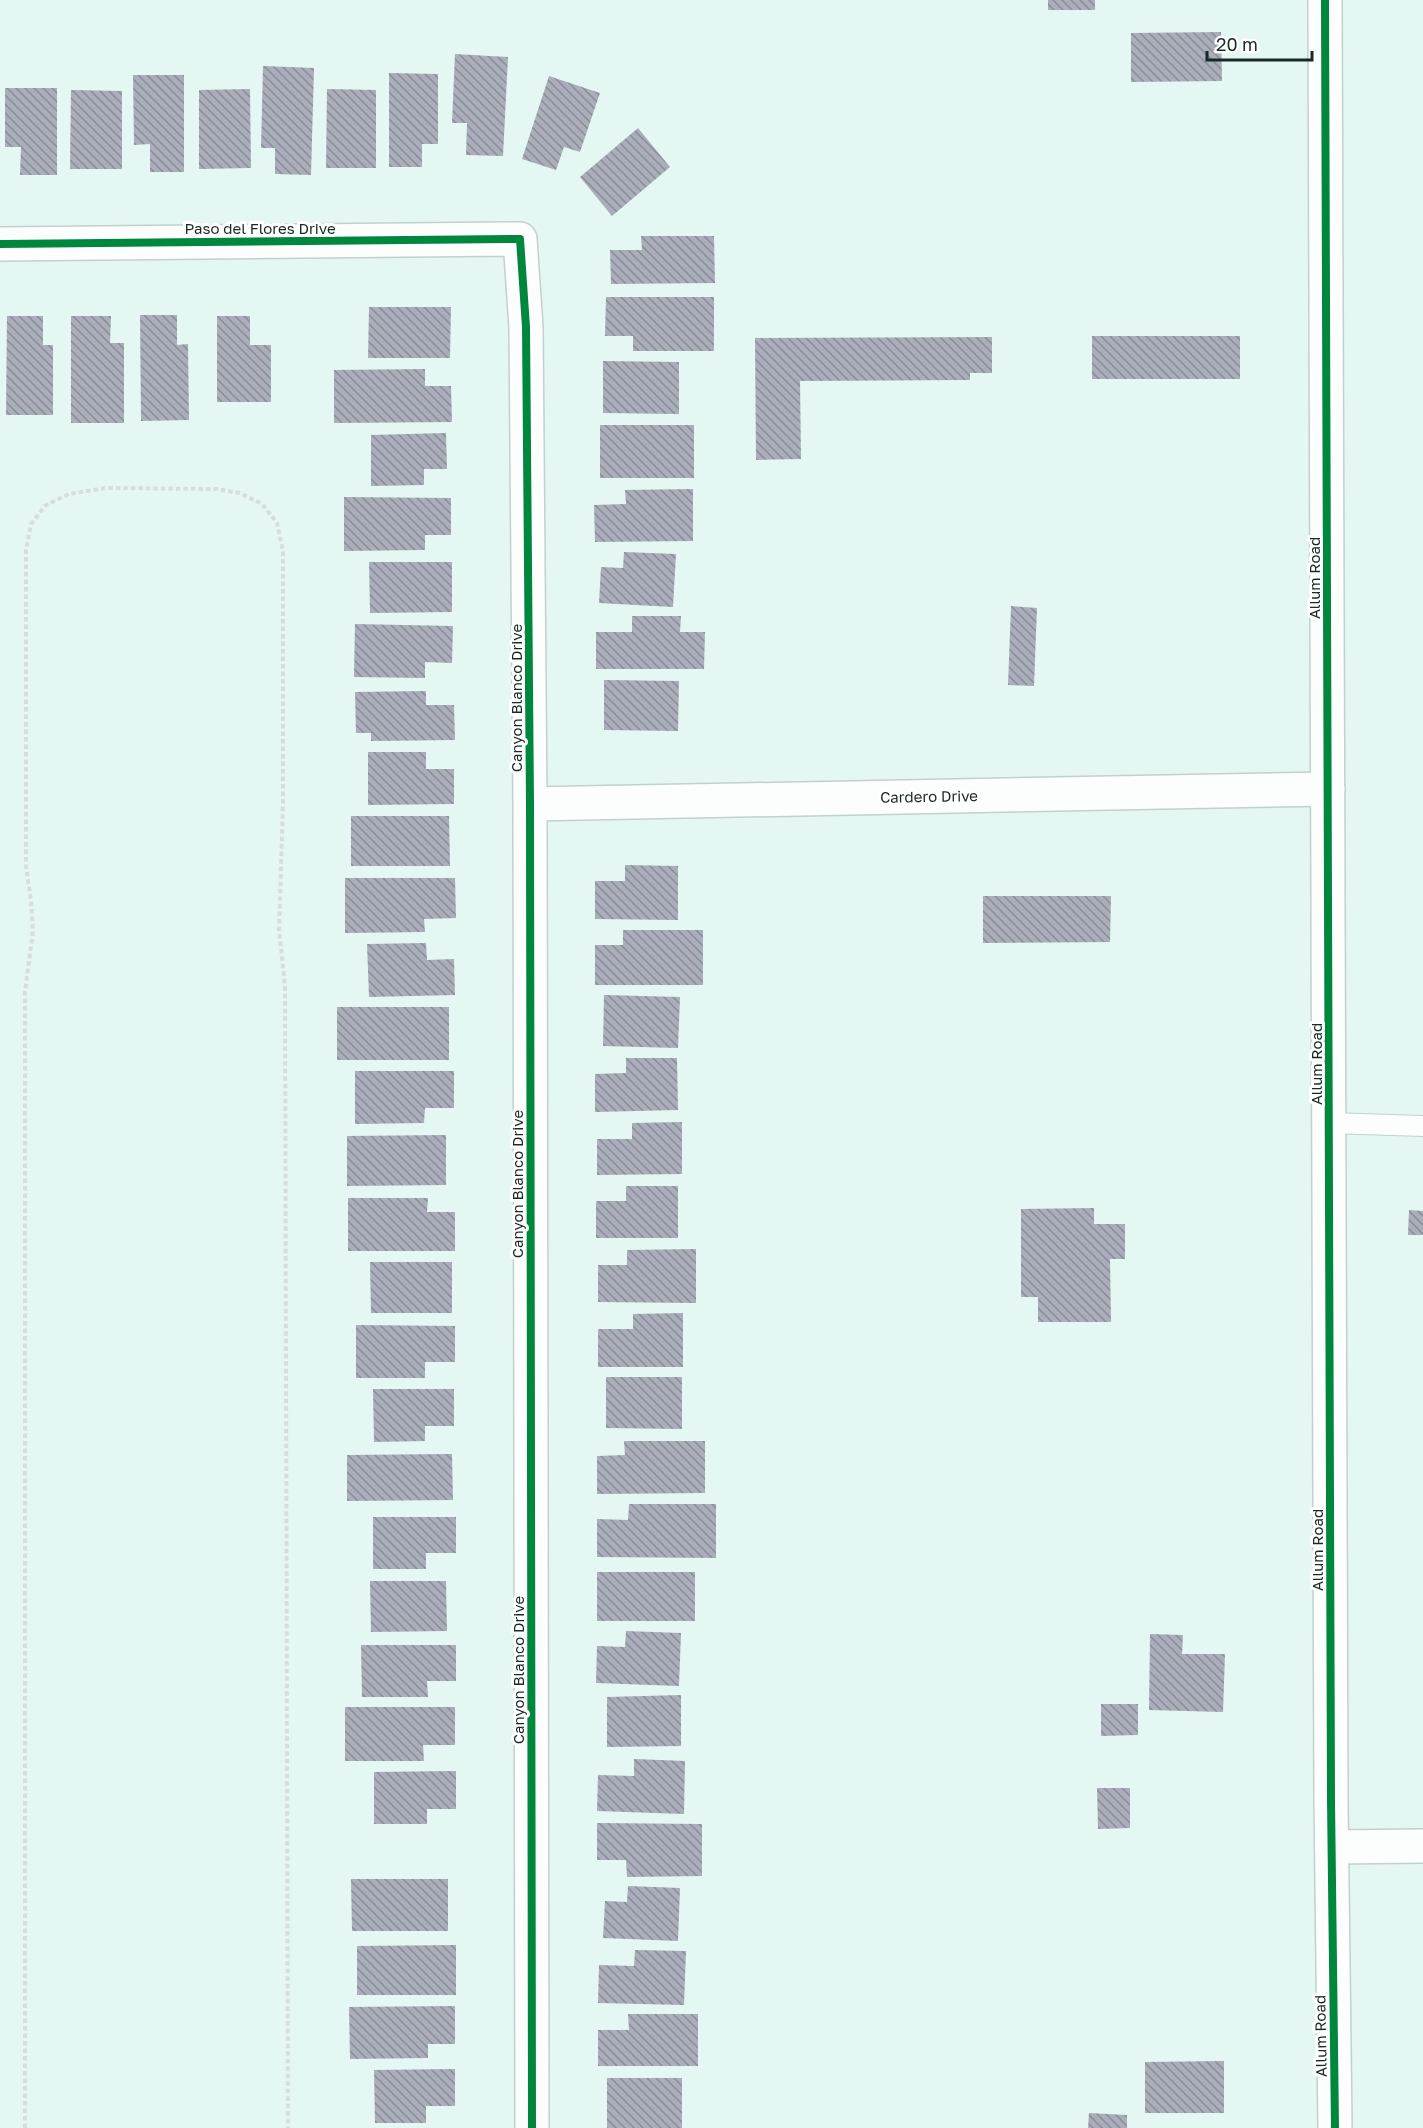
<svg xmlns="http://www.w3.org/2000/svg" width="1423" height="2128" font-family="'Golos Text',sans-serif">
	<defs>
		<pattern id="building-back-hatch" width="6" height="6" patternUnits="userSpaceOnUse" patternTransform="scale(1.5)"><rect width="6" height="6" fill="#aaadba"/><path d="M-1 5l2 2M0 0l6 6M5-1l2 2" fill="none" stroke="#8a8d97"/></pattern>
	</defs>
	<rect width="100%" height="100%" fill="#e5f7f2"/>
	<path fill="url(#building-back-hatch)" d="M 1048,0 L 1095,0 L 1095,10 L 1048,10 Z
		M 1221,32 L 1222,81 L 1131,82 L 1131,33 Z
		M 455,54 L 508,57 L 503,156 L 466,155 L 467,123 L 452,123 Z
		M 263,66 L 314,68 L 311,175 L 275,174 L 275,148 L 261,148 Z
		M 389,73 L 438,74 L 438,144 L 422,144 L 422,167 L 389,167 Z
		M 133,75 L 184,75 L 184,172 L 150,172 L 150,144 L 134,145 Z
		M 549,76 L 600,93 L 580,152 L 564,147 L 556,170 L 522,159 Z
		M 5,88 L 57,88 L 57,175 L 20,175 L 21,147 L 5,147 Z
		M 250,89 L 251,168 L 199,169 L 199,90 Z
		M 327,89 L 376,90 L 376,168 L 326,168 Z
		M 71,90 L 122,91 L 122,169 L 70,169 Z
		M 638,128 L 670,167 L 612,216 L 580,177 Z
		M 641,236 L 714,236 L 715,283 L 611,284 L 610,250 L 642,250 Z
		M 606,297 L 714,297 L 714,351 L 633,351 L 633,336 L 605,336 Z
		M 369,307 L 451,307 L 450,358 L 368,358 Z
		M 140,315 L 177,315 L 177,345 L 188,344 L 189,420 L 141,421 Z
		M 7,316 L 43,316 L 43,345 L 53,345 L 53,415 L 6,415 Z
		M 71,316 L 111,316 L 110,343 L 124,343 L 124,423 L 71,423 Z
		M 217,316 L 250,316 L 250,345 L 271,345 L 271,402 L 217,402 Z
		M 1092,336 L 1240,336 L 1240,379 L 1092,379 Z
		M 992,337 L 992,373 L 970,373 L 970,380 L 800,381 L 801,459 L 756,460 L 755,338 Z
		M 603,361 L 679,362 L 679,414 L 603,413 Z
		M 425,369 L 425,386 L 451,386 L 452,422 L 334,423 L 334,370 Z
		M 600,425 L 694,425 L 694,478 L 600,478 Z
		M 446,433 L 447,469 L 424,469 L 424,485 L 371,486 L 371,435 Z
		M 693,489 L 693,541 L 595,542 L 594,505 L 626,504 L 625,490 Z
		M 344,497 L 451,498 L 451,535 L 425,535 L 425,550 L 344,551 Z
		M 624,552 L 676,554 L 673,607 L 599,603 L 601,567 L 623,568 Z
		M 369,562 L 452,562 L 452,612 L 370,613 Z
		M 1011,606 L 1037,608 L 1034,686 L 1008,685 Z
		M 632,616 L 681,616 L 680,632 L 705,632 L 704,669 L 596,669 L 596,632 L 632,632 Z
		M 355,624 L 453,626 L 452,663 L 425,662 L 425,678 L 354,677 Z
		M 604,680 L 679,681 L 678,731 L 604,730 Z
		M 426,691 L 426,705 L 454,705 L 455,740 L 371,741 L 371,733 L 356,733 L 355,692 Z
		M 368,752 L 426,752 L 426,769 L 454,769 L 454,804 L 368,805 Z
		M 351,816 L 449,816 L 450,866 L 351,866 Z
		M 625,865 L 678,866 L 678,920 L 595,919 L 595,881 L 625,881 Z
		M 345,878 L 455,878 L 456,918 L 424,919 L 425,932 L 345,933 Z
		M 983,896 L 1111,896 L 1110,942 L 983,943 Z
		M 623,930 L 703,930 L 703,985 L 595,985 L 595,945 L 623,945 Z
		M 426,943 L 427,960 L 454,959 L 455,995 L 369,997 L 367,944 Z
		M 604,995 L 680,997 L 678,1048 L 603,1046 Z
		M 337,1007 L 449,1007 L 449,1060 L 337,1060 Z
		M 626,1058 L 677,1058 L 678,1110 L 595,1112 L 595,1074 L 626,1073 Z
		M 355,1071 L 454,1071 L 454,1108 L 425,1108 L 424,1123 L 355,1124 Z
		M 682,1122 L 682,1174 L 597,1175 L 597,1139 L 632,1139 L 632,1123 Z
		M 446,1135 L 446,1185 L 347,1186 L 347,1136 Z
		M 626,1186 L 678,1186 L 678,1238 L 596,1238 L 596,1201 L 626,1201 Z
		M 348,1198 L 428,1198 L 427,1212 L 455,1212 L 455,1251 L 348,1251 Z
		M 1094,1208 L 1094,1224 L 1125,1224 L 1125,1259 L 1110,1259 L 1111,1322 L 1038,1322 L 1038,1297 L 1021,1297 L 1021,1209 Z
		M 1409,1210 L 1423,1211 L 1423,1235 L 1408,1235 Z
		M 696,1249 L 696,1303 L 598,1302 L 598,1265 L 627,1265 L 627,1250 Z
		M 370,1262 L 452,1262 L 452,1313 L 371,1313 Z
		M 683,1313 L 683,1367 L 598,1367 L 598,1329 L 633,1329 L 633,1314 Z
		M 356,1325 L 455,1326 L 455,1362 L 425,1362 L 425,1378 L 356,1378 Z
		M 606,1377 L 682,1377 L 682,1429 L 606,1428 Z
		M 373,1389 L 454,1389 L 454,1426 L 425,1426 L 425,1441 L 374,1442 Z
		M 624,1441 L 705,1441 L 705,1493 L 597,1494 L 597,1456 L 625,1455 Z
		M 452,1454 L 453,1500 L 347,1501 L 347,1455 Z
		M 629,1504 L 716,1504 L 716,1558 L 597,1557 L 597,1519 L 628,1520 Z
		M 373,1517 L 456,1517 L 456,1553 L 426,1553 L 426,1569 L 373,1569 Z
		M 597,1572 L 695,1572 L 695,1621 L 597,1621 Z
		M 370,1581 L 446,1581 L 447,1631 L 371,1632 Z
		M 626,1631 L 681,1633 L 679,1686 L 596,1683 L 597,1646 L 625,1647 Z
		M 1150,1634 L 1183,1635 L 1182,1654 L 1225,1654 L 1223,1712 L 1149,1710 Z
		M 361,1645 L 456,1645 L 456,1681 L 427,1681 L 428,1697 L 362,1697 Z
		M 681,1695 L 681,1746 L 607,1747 L 607,1697 Z
		M 1101,1704 L 1138,1704 L 1138,1735 L 1101,1736 Z
		M 345,1707 L 455,1707 L 455,1745 L 423,1745 L 424,1761 L 345,1761 Z
		M 634,1759 L 685,1761 L 684,1814 L 597,1811 L 598,1775 L 634,1776 Z
		M 456,1771 L 456,1809 L 427,1809 L 427,1824 L 374,1824 L 374,1772 Z
		M 1097,1788 L 1130,1788 L 1130,1828 L 1098,1829 Z
		M 597,1823 L 702,1824 L 702,1876 L 627,1877 L 626,1860 L 597,1860 Z
		M 351,1879 L 448,1879 L 448,1931 L 352,1931 Z
		M 628,1886 L 680,1888 L 678,1941 L 603,1938 L 605,1901 L 627,1902 Z
		M 456,1945 L 456,1995 L 357,1995 L 357,1946 Z
		M 635,1950 L 686,1951 L 684,2005 L 598,2003 L 599,1965 L 634,1966 Z
		M 455,2006 L 455,2044 L 428,2044 L 428,2058 L 350,2059 L 349,2007 Z
		M 628,2014 L 698,2014 L 698,2066 L 598,2066 L 598,2030 L 629,2030 Z
		M 1224,2061 L 1224,2113 L 1145,2113 L 1145,2062 Z
		M 455,2069 L 455,2106 L 426,2106 L 426,2123 L 375,2123 L 374,2070 Z
		M 607,2078 L 682,2078 L 682,2128 L 607,2128 Z
		M 1089,2113 L 1127,2115 L 1127,2128 L 1088,2128 Z"/>
	<g fill="none" stroke-linecap="round" stroke-linejoin="round">
		<defs>
			<path id="service" d="M 1330,1123 L 1423,1126"/>
			<path id="minor" d="M 0,244 L 520,239 L 526,327 L 530,804 L 532,2128
				M 530,804 L 1328,789
				M 1332,1847 L 1423,1846"/>
			<path id="tertiary" d="M 1325,0 L 1331,1800 L 1335,2128"/>
		</defs>
		<use href="#service" stroke="#c1d1cd" stroke-width="22"/>
		<use href="#minor" stroke="#c1d1cd" stroke-width="36"/>
		<use href="#tertiary" stroke="#c1d1cd" stroke-width="36"/>
		<path stroke="#d7dddb" stroke-width="4" stroke-dasharray="4.5 3" stroke-linecap="butt" d="M 25,2128 L 25,992 L 33,931 L 31,901 L 26,866 L 26,550 L 31,524 L 46,505 L 69,494 L 105,488 L 216,489 L 240,493 L 262,504 L 277,523 L 283,551 L 283,803 L 279,930 L 285,986 L 288,2128"/>
		<use href="#service" stroke="#fbfefd" stroke-width="20"/>
		<use href="#minor" stroke="#fbfefd" stroke-width="33"/>
		<use href="#tertiary" stroke="#fbfefd" stroke-width="33"/>
		<defs>
			<path id="cycleway" d="M 1325,0 L 1331,1800 L 1335,2128
				M 0,244 L 520,239 L 526,327 L 530,804 L 532,2128"/>
		</defs>
		<use href="#cycleway" stroke="#fff" stroke-width="11"/>
		<use href="#cycleway" stroke="#00873e" stroke-width="8"/>
	</g>
	<g text-anchor="middle" dominant-baseline="central" stroke-width="6" stroke-linejoin="round" paint-order="stroke">
		<g font-size="15" fill="#192925" stroke="#fff">
			<text x="260" y="228">Paso del Flores Drive</text>
			<text transform="translate(1314 578) rotate(-90)">Allum Road</text>
			<text transform="translate(516 698) rotate(-90)">Canyon Blanco Drive</text>
			<text transform="translate(929 796) rotate(-1)">Cardero Drive</text>
			<text transform="translate(1316 1064) rotate(-90)">Allum Road</text>
			<text transform="translate(517 1184) rotate(-90)">Canyon Blanco Drive</text>
			<text transform="translate(1317 1550) rotate(-90)">Allum Road</text>
			<text transform="translate(518 1670) rotate(-90)">Canyon Blanco Drive</text>
			<text transform="translate(1320 2036) rotate(-91)">Allum Road</text>
		</g>
	</g>
	<path d="M1207 51v9h105v-9" fill="none" stroke="#192925" stroke-width="3"/>
	<text x="1216" y="51" font-size="18" fill="#192925" stroke="#ffffff" stroke-width="4.5" paint-order="stroke">20 m</text>
</svg>
